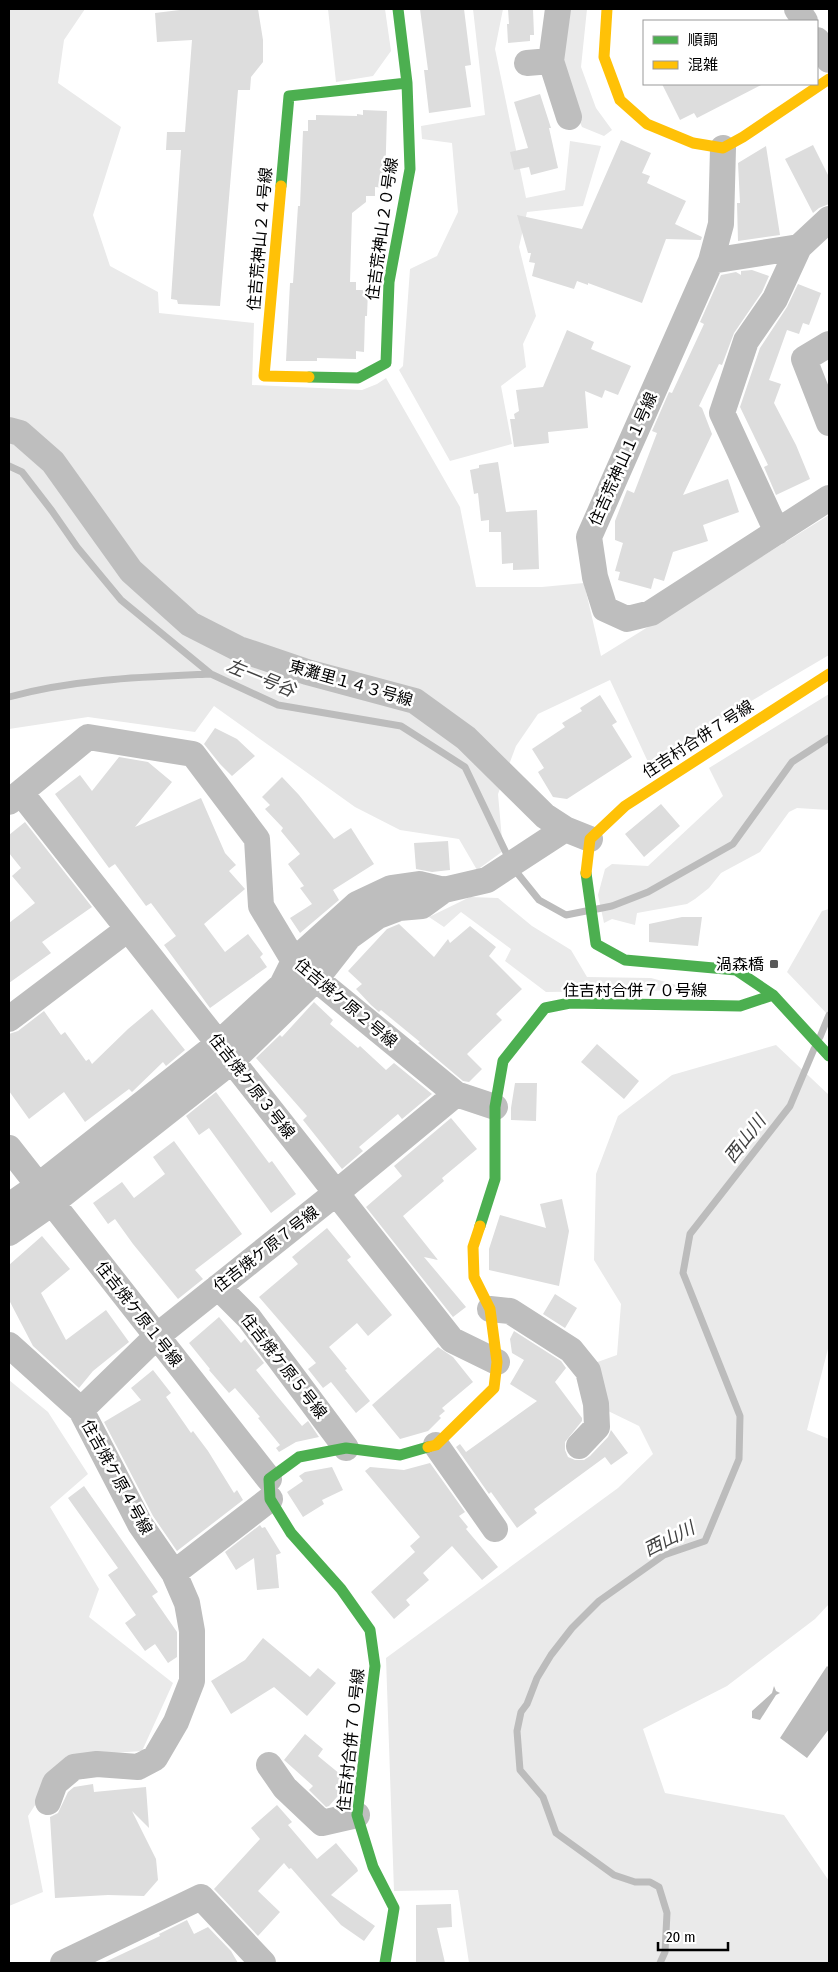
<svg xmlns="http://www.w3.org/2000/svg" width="838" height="1972" font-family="'Fira Sans Condensed','Noto Sans JP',sans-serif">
	<rect width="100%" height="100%" fill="#fff"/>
	<path fill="#eaeaea" d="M 9,9 L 85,9 L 64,40 L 58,83 L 121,127 L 93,215 L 110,266 L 158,292 L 159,313 L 254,323 L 252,385 L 362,390 L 377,384 L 386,378 L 460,507 L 476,587 L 542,587 L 584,583 L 601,656 L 829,515 L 829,655 L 648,762 L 610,680 L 538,714 L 516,746 L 498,794 L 503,851 L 477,870 L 459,839 L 400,830 L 355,807 L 214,706 L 195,732 L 88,717 L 9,729 Z
		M 328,9 L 385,9 L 391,51 L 373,76 L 336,82 Z
		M 473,9 L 503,9 L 495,49 L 526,198 L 565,190 L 570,141 L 601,146 L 583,206 L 527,212 L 519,247 L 536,316 L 523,344 L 526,367 L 501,386 L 512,444 L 450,461 L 399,370 L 403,366 L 410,269 L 437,256 L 458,212 L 452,143 L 422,139 L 421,126 L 485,115 Z
		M 567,9 L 587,9 L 581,67 L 596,108 L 612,130 L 604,136 L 582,127 L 567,92 L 563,61 Z
		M 829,694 L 829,810 L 797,808 L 789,812 L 760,852 L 721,873 L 709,888 L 695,899 L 687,904 L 637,913 L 635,925 L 612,919 L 604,923 L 598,895 L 605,869 L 612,864 L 648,866 L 723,796 L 709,768 Z
		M 470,897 L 498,898 L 532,926 L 571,950 L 587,977 L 651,978 L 695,990 L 546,992 L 505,961 L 511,949 L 461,912 L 444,927 L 429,917 Z
		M 829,909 L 829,1016 L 787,972 L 822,911 Z
		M 776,1045 L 829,1095 L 829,1345 L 807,1430 L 829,1439 L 829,1604 L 815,1619 L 727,1686 L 643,1729 L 665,1793 L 784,1815 L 829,1881 L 829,1963 L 469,1963 L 458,1890 L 394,1891 L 386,1658 L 618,1488 L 653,1454 L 639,1426 L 604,1409 L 592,1364 L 617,1355 L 621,1304 L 594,1260 L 596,1174 L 618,1116 L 672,1075 Z
		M 9,1380 L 48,1412 L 88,1474 L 50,1507 L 99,1589 L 89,1617 L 173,1683 L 142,1751 L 67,1756 L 28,1816 L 43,1892 L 9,1906 Z"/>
	<path fill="#bcbcbc" d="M 827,1666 L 829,1668 L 829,1729 L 807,1758 L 780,1738 Z
		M 774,1686 L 776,1691 L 780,1693 L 776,1695 L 760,1720 L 752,1718 L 752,1711 L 772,1693 Z"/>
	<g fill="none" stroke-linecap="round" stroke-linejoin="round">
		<path stroke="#bcbcbc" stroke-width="7" d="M 9,466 L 22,472 L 52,511 L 77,547 L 121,600 L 211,674 L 278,705 L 401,726 L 465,767 L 509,859
			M 9,697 C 74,679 144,677 211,674
			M 514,869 L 539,900 L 566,915 L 586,911
			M 597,909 L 612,906 L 648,892 L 733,844 L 792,762 L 829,738
			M 820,1037 L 829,1015
			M 660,1963 L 665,1952 L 667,1913 L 659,1887 L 650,1882 L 635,1882 L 614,1875 L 556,1833 L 543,1797 L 520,1770 L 517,1731 L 521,1712 L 527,1704 L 537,1678 L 551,1655 L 572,1628 L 599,1601 L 664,1555 L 705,1541 L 739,1459 L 740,1416 L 683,1273 L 690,1234 L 790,1106 L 814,1049"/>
	</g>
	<path fill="#ddd" d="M 188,9 L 258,9 L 263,40 L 263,62 L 251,77 L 250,90 L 238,90 L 220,306 L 178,304 L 177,300 L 171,299 L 181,150 L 166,150 L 167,132 L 185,132 L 192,40 L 157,42 L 155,13 Z
		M 420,9 L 464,9 L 471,65 L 465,66 L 471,107 L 429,113 L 424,70 L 428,70 Z
		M 508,9 L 533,9 L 534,35 L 530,35 L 530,41 L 508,43 L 507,24 L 509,24 Z
		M 662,84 L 763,84 L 697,118 L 694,113 L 680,120 Z
		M 540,94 L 551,128 L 549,128 L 558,168 L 531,175 L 529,167 L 514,170 L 510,152 L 528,148 L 514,102 Z
		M 363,110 L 387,111 L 385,188 L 375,187 L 375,196 L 366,196 L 366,202 L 352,213 L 350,282 L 356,282 L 356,290 L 368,290 L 367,316 L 365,316 L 364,352 L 356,351 L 356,359 L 317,358 L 317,361 L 286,361 L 290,283 L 293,283 L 298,206 L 300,206 L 303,131 L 308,131 L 308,120 L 316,120 L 316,115 L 357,116 L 357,114 L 363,115 Z
		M 621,140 L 651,153 L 642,173 L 650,176 L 647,183 L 686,201 L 675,224 L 702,237 L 701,240 L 666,239 L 642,303 L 588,283 L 588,285 L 577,281 L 574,289 L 532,276 L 535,263 L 529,262 L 531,253 L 528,253 L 517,215 L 582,229 Z
		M 813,145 L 829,177 L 829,204 L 819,208 L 813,213 L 785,159 Z
		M 766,146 L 780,235 L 738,241 L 737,203 L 740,203 L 738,163 Z
		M 752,270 L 769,276 L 762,292 L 734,333 L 722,365 L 719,364 L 699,406 L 702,408 L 712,434 L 683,495 L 728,479 L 739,512 L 703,525 L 708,541 L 673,552 L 664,581 L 654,578 L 651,589 L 618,580 L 620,572 L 615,571 L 623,543 L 615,540 L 615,521 L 627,490 L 634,493 L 657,433 L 652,431 L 669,392 L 672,393 L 704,324 L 700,322 L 721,275 L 736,272 L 741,275 L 741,271 Z
		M 798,284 L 821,293 L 809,325 L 803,323 L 799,334 L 787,330 L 769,380 L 781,384 L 774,403 L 796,445 L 810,479 L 776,495 L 764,467 L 768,465 L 740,407 L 760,348 L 787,307 Z
		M 567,330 L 594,342 L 591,349 L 631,366 L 618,395 L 605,390 L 602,398 L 585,391 L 588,428 L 548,432 L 549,443 L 514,447 L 510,419 L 515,419 L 514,414 L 519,411 L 516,390 L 543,387 Z
		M 498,462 L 506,512 L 537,510 L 539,569 L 513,570 L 513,563 L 502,564 L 501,532 L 489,532 L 489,520 L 481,521 L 478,493 L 474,494 L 470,470 L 479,468 L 479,465 Z
		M 600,695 L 617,722 L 612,725 L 632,757 L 567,799 L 553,797 L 538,772 L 544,768 L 532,749 L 565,727 L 562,723 L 582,711 L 580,708 Z
		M 215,728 L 237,739 L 255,756 L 232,776 L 220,764 L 204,744 Z
		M 119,757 L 148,762 L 172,782 L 135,827 L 201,798 L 225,853 L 236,865 L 229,871 L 245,889 L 204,924 L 225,952 L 248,934 L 263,954 L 260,957 L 267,967 L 210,1008 L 164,945 L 176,936 L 151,903 L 146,906 L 115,864 L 109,868 L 55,794 L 80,775 L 92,791 Z
		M 282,777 L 299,795 L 334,839 L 351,828 L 374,864 L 333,890 L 339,900 L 300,933 L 290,918 L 312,904 L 300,888 L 304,886 L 288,864 L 300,854 L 281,831 L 283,828 L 265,809 L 270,805 L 262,797 Z
		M 661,804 L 680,826 L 644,857 L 625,834 Z
		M 25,822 L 92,907 L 42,942 L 51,953 L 9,983 L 9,923 L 35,903 L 12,876 L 21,868 L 9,853 L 9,835 Z
		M 448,841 L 450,870 L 432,872 L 416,869 L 414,843 Z
		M 682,917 L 702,917 L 698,946 L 649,942 L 649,924 Z
		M 399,924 L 434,957 L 448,939 L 450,943 L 470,926 L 496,947 L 489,956 L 522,989 L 496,1014 L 502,1020 L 467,1054 L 482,1069 L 469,1082 L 463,1081 L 418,1043 L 420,1042 L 381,1010 L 379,1012 L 371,1005 L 356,989 L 362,984 L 348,971 L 387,929 Z
		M 314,1002 L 333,1020 L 330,1024 L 358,1048 L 360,1046 L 386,1070 L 394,1063 L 432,1094 L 402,1119 L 398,1114 L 359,1147 L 363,1151 L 342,1169 L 303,1120 L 307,1116 L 256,1058 L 280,1035 L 282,1037 Z
		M 152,1009 L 185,1050 L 166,1066 L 163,1062 L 132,1092 L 129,1089 L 85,1122 L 64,1092 L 29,1119 L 9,1091 L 9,1034 L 18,1031 L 44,1011 L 61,1035 L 65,1032 L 86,1061 L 89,1059 L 92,1064 L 128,1029 Z
		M 597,1044 L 639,1081 L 624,1099 L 581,1062 Z
		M 515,1083 L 537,1083 L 536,1121 L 511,1120 L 511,1108 Z
		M 216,1092 L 269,1163 L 272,1161 L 296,1194 L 271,1213 L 209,1128 L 199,1135 L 186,1116 Z
		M 451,1118 L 477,1149 L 442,1178 L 444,1181 L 403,1216 L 438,1260 L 424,1257 L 466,1307 L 453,1317 L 366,1207 L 402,1176 L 394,1166 Z
		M 174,1141 L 242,1234 L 195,1270 L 203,1279 L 178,1299 L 133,1244 L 115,1219 L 108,1224 L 93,1203 L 122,1182 L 134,1198 L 165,1174 L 153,1157 Z
		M 562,1199 L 569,1231 L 559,1286 L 489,1270 L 489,1249 L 500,1215 L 546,1228 L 540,1204 Z
		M 327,1228 L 351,1257 L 347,1260 L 392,1315 L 368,1336 L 357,1323 L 329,1347 L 347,1369 L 345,1370 L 370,1401 L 356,1413 L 331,1382 L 323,1388 L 308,1369 L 316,1363 L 259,1297 L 298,1264 L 292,1257 Z
		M 42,1236 L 70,1269 L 41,1293 L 66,1340 L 106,1310 L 129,1342 L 93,1371 L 79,1388 L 33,1346 L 9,1300 L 9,1265 Z
		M 555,1294 L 577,1308 L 565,1328 L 543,1314 Z
		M 219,1317 L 241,1343 L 245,1339 L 264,1363 L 256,1370 L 277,1396 L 302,1426 L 308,1421 L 319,1437 L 296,1442 L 279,1452 L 276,1448 L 280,1445 L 258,1418 L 260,1417 L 235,1388 L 229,1393 L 209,1370 L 210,1369 L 189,1343 Z
		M 514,1331 L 561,1361 L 566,1368 L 555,1382 L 582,1418 L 582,1421 L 565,1442 L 565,1450 L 568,1457 L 575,1460 L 584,1460 L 590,1456 L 608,1437 L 611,1430 L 628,1453 L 611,1465 L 605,1457 L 534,1509 L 537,1513 L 517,1528 L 491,1492 L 489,1494 L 456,1447 L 460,1444 L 466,1452 L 537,1401 L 510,1384 L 524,1360 L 512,1353 L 510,1339 Z
		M 438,1347 L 453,1357 L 473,1382 L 442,1408 L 445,1411 L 439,1416 L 441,1418 L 428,1431 L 400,1439 L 372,1405 Z
		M 153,1370 L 171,1393 L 166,1397 L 191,1433 L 193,1431 L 208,1451 L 234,1493 L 237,1490 L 243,1500 L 177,1551 L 153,1516 L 104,1422 L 141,1400 L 131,1388 Z
		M 430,1463 L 465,1512 L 459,1516 L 468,1527 L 466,1529 L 498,1567 L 482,1580 L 452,1546 L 423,1573 L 429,1580 L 406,1600 L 410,1605 L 394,1619 L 371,1592 L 415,1552 L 410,1546 L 420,1537 L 365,1471 L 370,1467 L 404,1470 Z
		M 332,1467 L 343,1490 L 322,1500 L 324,1504 L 303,1517 L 287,1492 L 303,1481 L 299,1476 L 305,1472 Z
		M 84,1486 L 158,1592 L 152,1596 L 177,1632 L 177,1657 L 168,1663 L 155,1644 L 145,1651 L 125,1623 L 136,1615 L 108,1575 L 118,1568 L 68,1498 Z
		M 260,1525 L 262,1528 L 265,1527 L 281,1553 L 276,1555 L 279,1588 L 257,1590 L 254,1558 L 236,1570 L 225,1552 Z
		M 263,1638 L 310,1677 L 318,1668 L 336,1683 L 307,1716 L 274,1687 L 231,1714 L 211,1681 L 245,1660 Z
		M 305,1734 L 323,1749 L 318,1756 L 346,1779 L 345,1788 L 329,1806 L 326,1807 L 309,1790 L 313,1786 L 284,1760 Z
		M 93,1784 L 94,1792 L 146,1787 L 149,1828 L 132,1811 L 156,1859 L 158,1880 L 144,1896 L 108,1895 L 55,1898 L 50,1817 L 58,1813 L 68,1792 L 74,1787 Z
		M 277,1805 L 292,1822 L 288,1825 L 317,1859 L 336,1843 L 357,1868 L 358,1871 L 331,1895 L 375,1926 L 364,1941 L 341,1925 L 291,1868 L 289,1869 L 284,1863 L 258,1891 L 280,1912 L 258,1936 L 214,1889 L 260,1839 L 251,1828 Z
		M 451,1904 L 452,1927 L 437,1928 L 445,1963 L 416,1963 L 416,1905 Z
		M 187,1920 L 194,1934 L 208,1927 L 231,1951 L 238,1963 L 103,1963 L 160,1936 L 159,1934 Z"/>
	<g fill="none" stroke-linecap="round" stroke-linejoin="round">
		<path stroke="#bebebe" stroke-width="26" d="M 558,9 L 551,61 L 569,117
			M 797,9 L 805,21
			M 817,40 L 829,60
			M 527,63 L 551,61
			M 723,148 L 721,224 L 711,261 L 589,537 L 595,577 L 605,609 L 627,619 L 651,613 L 829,498
			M 711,261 L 799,247
			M 829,344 L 804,359 L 829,423
			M 9,430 L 20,433 L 53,462 L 131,571 L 190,624 L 239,649 L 307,672 L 415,701 L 466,738 L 545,816 L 565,829 L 590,839
			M 777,532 L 722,413 L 746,341 L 775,299 L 799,247 L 829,219
			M 21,793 L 452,1340 L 497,1362
			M 9,802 L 88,737 L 193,754 L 257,839 L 261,906 L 294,961 L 456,1094 L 495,1107
			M 9,1019 L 128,929
			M 9,1148 L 269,1479
			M 9,1206 L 38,1186 L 218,1044 L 282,985 L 294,961 L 357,904 L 391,888 L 419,884 L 444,890
			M 9,1233 L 52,1203 L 232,1061 L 316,979 L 349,937 L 378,916 L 399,908 L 422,906 L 444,890 L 487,880 L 565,829
			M 218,1287 L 249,1318 L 346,1448
			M 490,1309 L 510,1311 L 571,1350 L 588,1371 L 596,1404 L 597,1427 L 579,1446
			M 9,1345 L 81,1410 L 140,1524 L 174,1573 L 187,1603 L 192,1631 L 192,1681 L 176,1722 L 155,1758 L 138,1767 L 97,1764 L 74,1767 L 55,1783 L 48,1802
			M 81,1410 L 157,1336 L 336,1193 L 456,1094
			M 436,1445 L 495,1529
			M 174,1573 L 270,1499
			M 269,1765 L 285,1788 L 322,1823 L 357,1815
			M 63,1963 L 201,1897 L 263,1963"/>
		<path stroke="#4caf50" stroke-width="11" d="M 281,186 L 289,96 L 407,83
			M 309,377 L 358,378 L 386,363 L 389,282 L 410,169 L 407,83 L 398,9
			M 586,873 L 596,944 L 625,960 L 736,970 L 773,995 L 829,1056
			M 480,1226 L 495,1179 L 495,1107 L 503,1061 L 545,1008 L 570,1003 L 740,1006 L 773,995
			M 385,1963 L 394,1908 L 373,1867 L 357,1815 L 375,1666 L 370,1630 L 341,1589 L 291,1533 L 270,1499 L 269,1479 L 299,1457 L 346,1448 L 400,1455 L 428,1447"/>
		<path stroke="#ffc107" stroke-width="11" d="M 607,9 L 604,57 L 620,100 L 647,124 L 693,143 L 723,148 L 743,137 L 829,79
			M 281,186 L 264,376 L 309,377
			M 586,873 L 590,839 L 625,806 L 829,674
			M 428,1447 L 436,1445 L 494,1388 L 497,1362 L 490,1309 L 474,1277 L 473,1247 L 480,1226"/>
	</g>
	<rect fill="#595959" stroke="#fff" stroke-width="2" x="769" y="959" width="10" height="10" rx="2.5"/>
	<g text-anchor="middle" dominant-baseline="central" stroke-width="5" stroke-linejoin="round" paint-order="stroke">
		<g font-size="16" fill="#000" stroke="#fff">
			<text transform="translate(382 229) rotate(-82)">住吉荒神山２０号線</text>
			<text transform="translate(260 239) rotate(-85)">住吉荒神山２４号線</text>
			<text transform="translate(623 459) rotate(-66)">住吉荒神山１１号線</text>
			<text transform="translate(351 683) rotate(16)">東灘里１４３号線</text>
			<text transform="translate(698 739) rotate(-33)">住吉村合併７号線</text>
			<text x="635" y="990">住吉村合併７０号線</text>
			<text transform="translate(346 1003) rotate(40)">住吉焼ケ原２号線</text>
			<text transform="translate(252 1086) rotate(52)">住吉焼ケ原３号線</text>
			<text transform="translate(266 1249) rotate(-38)">住吉焼ケ原７号線</text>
			<text transform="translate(139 1314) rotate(52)">住吉焼ケ原１号線</text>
			<text transform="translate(284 1366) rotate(52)">住吉焼ケ原５号線</text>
			<text transform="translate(117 1477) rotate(61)">住吉焼ケ原４号線</text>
			<text transform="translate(351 1740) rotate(-84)">住吉村合併７０号線</text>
		</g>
		<g font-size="16" fill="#000" stroke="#fff" text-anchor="end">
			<text x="764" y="964">渦森橋</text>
		</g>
		<g font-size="18" font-style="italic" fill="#414141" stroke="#fff">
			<text transform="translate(261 678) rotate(22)">左一号谷</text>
			<text transform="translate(745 1139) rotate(-52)">西山川</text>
			<text transform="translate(669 1539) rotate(-27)">西山川</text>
		</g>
	</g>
	<rect width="838" height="1972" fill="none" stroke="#000000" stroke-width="20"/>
	<rect x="643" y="20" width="175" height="65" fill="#ffffff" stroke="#999999"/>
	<rect x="653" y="36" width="25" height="8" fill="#4caf50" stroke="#999999"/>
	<text x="688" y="45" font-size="15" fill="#000000">順調</text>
	<rect x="653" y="61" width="25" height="8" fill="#ffc107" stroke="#999999"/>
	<text x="688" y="70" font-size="15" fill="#000000">混雑</text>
	<path d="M658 1942v8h70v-8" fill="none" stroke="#000000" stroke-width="2.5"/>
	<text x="666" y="1942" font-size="15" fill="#000000" stroke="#ffffff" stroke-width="4" paint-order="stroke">20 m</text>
</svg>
